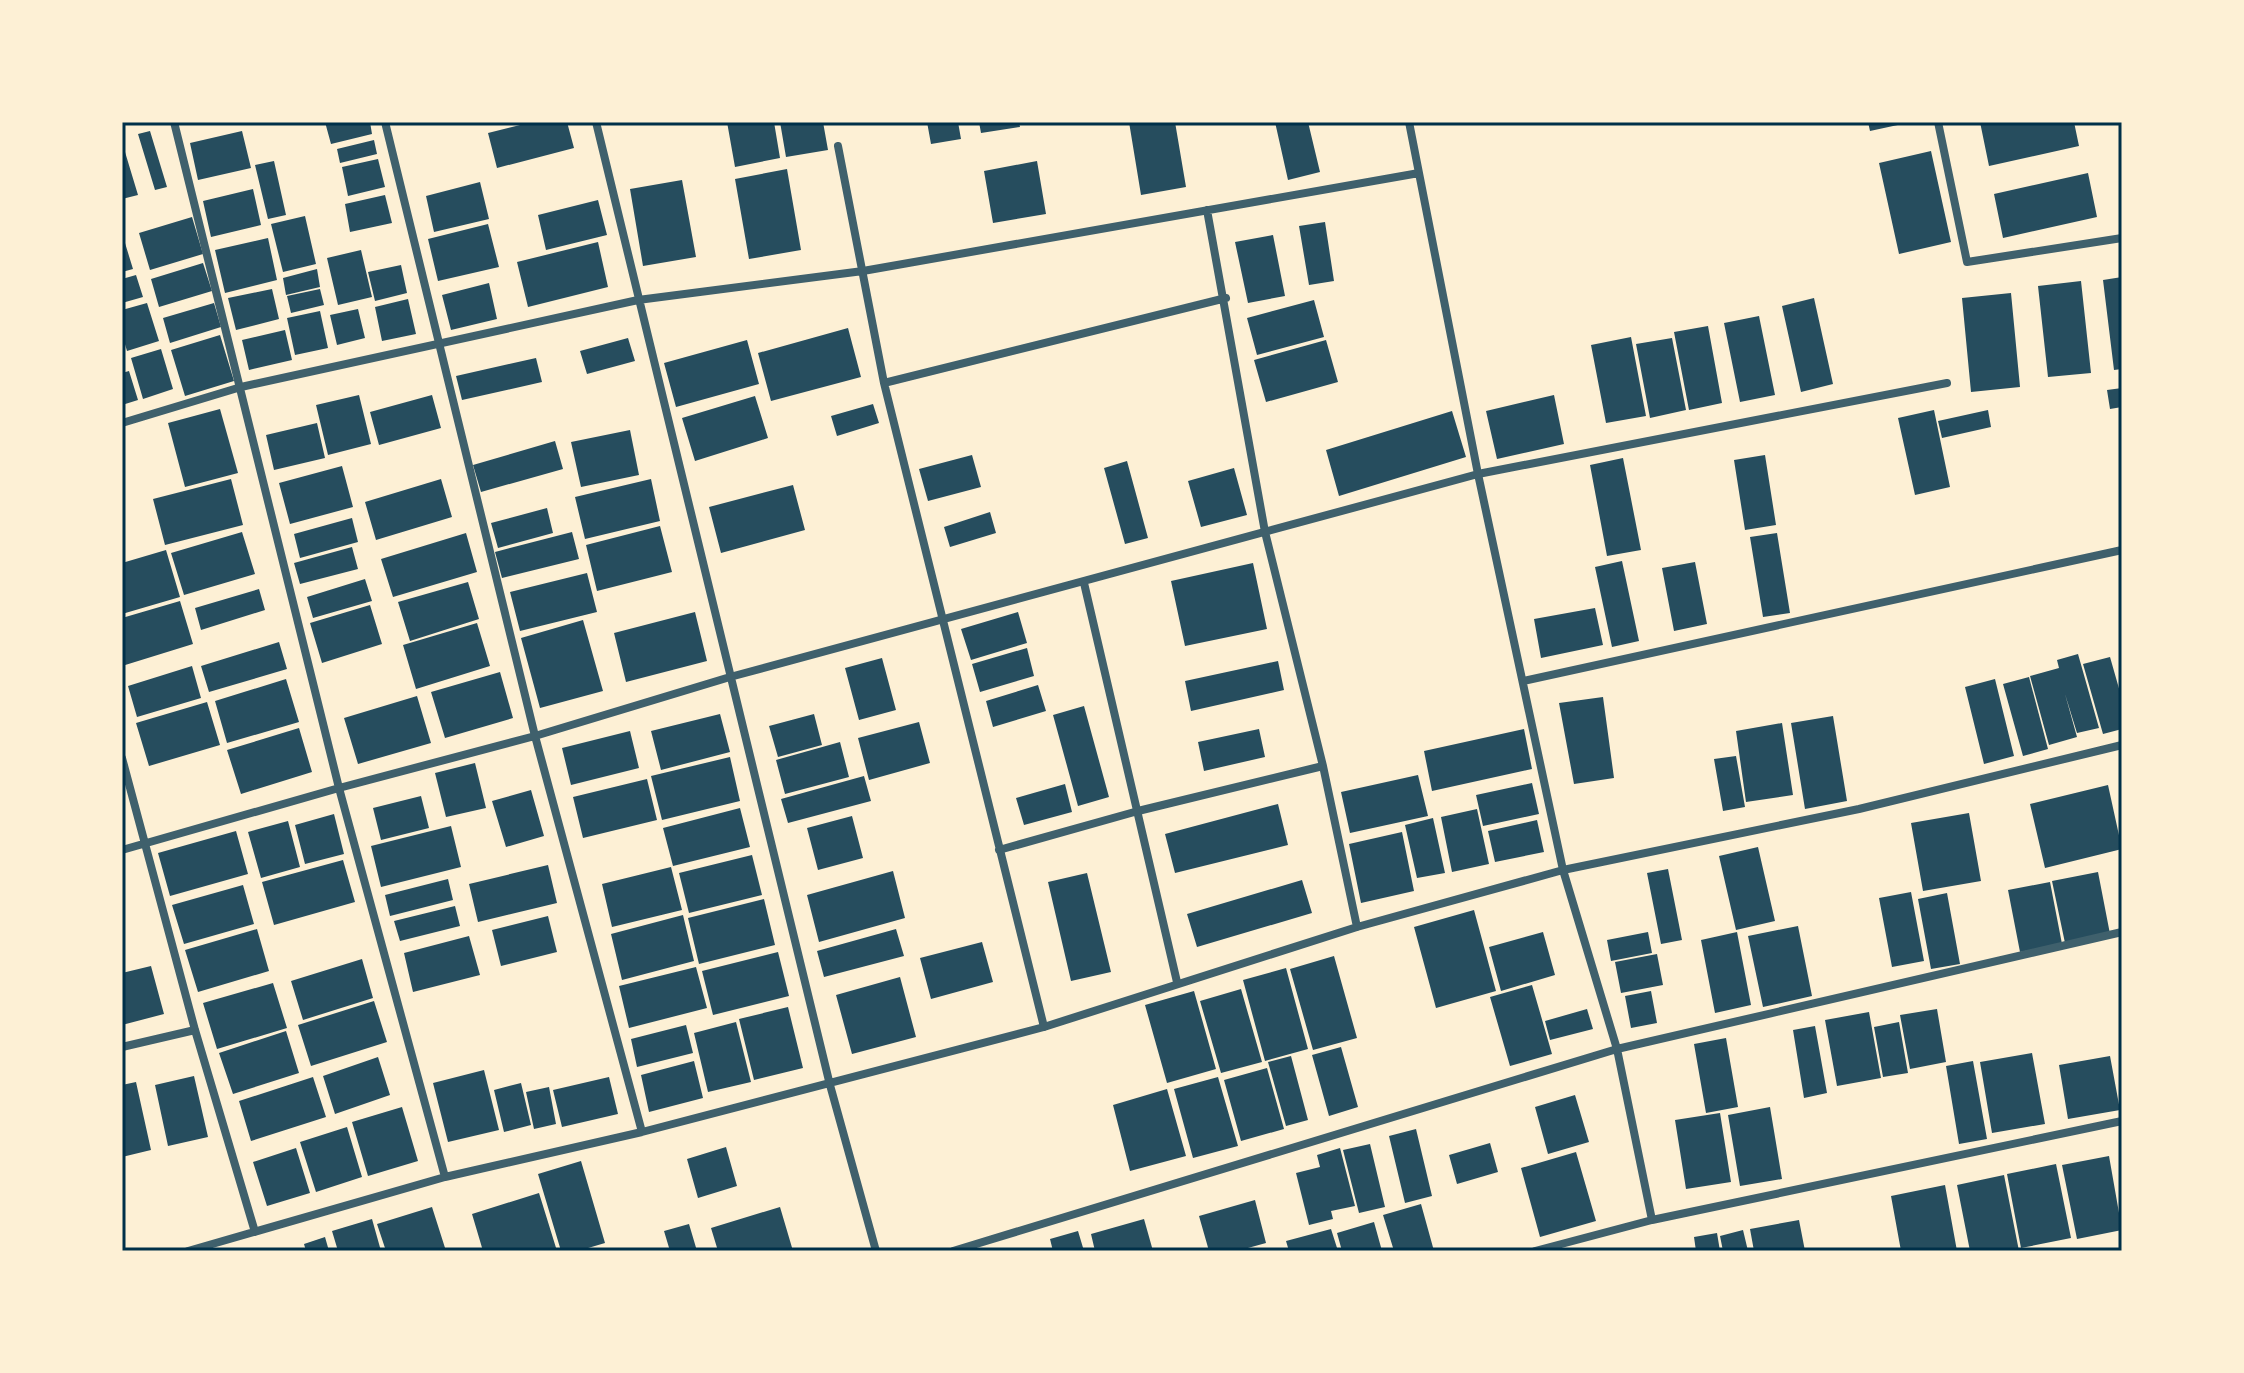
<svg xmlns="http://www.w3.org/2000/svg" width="2244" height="1373" font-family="'Nunito Sans',sans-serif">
	<rect width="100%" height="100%" fill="#fdf0d5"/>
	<!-- building -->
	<path fill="#264d5e" d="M325,122H370L372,134L331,144Z
		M532,122H567L574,148L497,168L488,133Z
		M727,122H774L780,158L735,167Z
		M780,122H823L828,150L786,157Z
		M927,122H958L961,139L931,144Z
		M979,122H1019L1020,127L981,133Z
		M1129,122H1175L1186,187L1141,195Z
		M1275,122H1308L1320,172L1288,180Z
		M1868,122H1907V123L1870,131Z
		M1980,122H2074L2079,146L1989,166Z
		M150,131L167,187L155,190L138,134Z
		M242,131L251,168L198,180L190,143Z
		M374,140L377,154L340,163L337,149Z
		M122,142L138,195L122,199Z
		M1931,151L1951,242L1899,254L1879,163Z
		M378,159L385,187L348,196L342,167Z
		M274,161L286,215L268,219L255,165Z
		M1037,161L1046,214L993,223L984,171Z
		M787,169L801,250L749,259L735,179Z
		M2088,173L2097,217L2003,238L1994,194Z
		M682,180L696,257L643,266L630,189Z
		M480,182L489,219L434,232L426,196Z
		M253,189L261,225L211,237L203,201Z
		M385,195L392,223L350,232L345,204Z
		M598,200L607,235L546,250L538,215Z
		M305,216L316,264L283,272L271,224Z
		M192,217L203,254L150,270L139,233Z
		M1325,222L1334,281L1309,285L1299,226Z
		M488,224L499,267L438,281L428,239Z
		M1273,235L1285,296L1248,303L1235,242Z
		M268,238L277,280L225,293L215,250Z
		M598,242L608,287L528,307L517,262Z
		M125,243L133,269L122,272V244Z
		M361,250L372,297L338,305L327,258Z
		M203,263L212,291L159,307L151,279Z
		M401,265L407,293L375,301L368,272Z
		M317,269L320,287L286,295L283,278Z
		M136,275L143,297L122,303V279Z
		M2122,277V369L2114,370L2103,280Z
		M2081,281L2091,373L2048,377L2038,286Z
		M489,283L497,319L451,330L442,295Z
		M272,289L279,319L236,330L228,298Z
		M320,289L324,305L291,313L287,296Z
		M2011,293L2020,387L1971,392L1962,298Z
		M1814,298L1833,384L1801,392L1782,306Z
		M408,299L416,334L382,341L375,307Z
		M1314,300L1324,337L1257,355L1247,318Z
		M147,303L159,341L127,351L122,334V310Z
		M214,303L221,327L170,343L163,318Z
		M358,309L365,338L337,345L330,315Z
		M320,311L328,348L295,355L287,318Z
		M1759,316L1775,395L1740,402L1724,323Z
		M1708,326L1722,403L1689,410L1674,332Z
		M848,328L861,377L771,401L758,353Z
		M285,330L292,360L249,370L242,340Z
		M220,335L234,381L185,396L171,350Z
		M1631,337L1646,416L1606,423L1591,345Z
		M628,338L635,361L587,374L580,351Z
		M1672,338L1686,410L1650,418L1636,344Z
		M747,340L759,384L676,407L664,363Z
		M1326,340L1338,382L1266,402L1254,360Z
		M161,349L173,389L143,399L131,358Z
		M536,358L542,382L462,400L456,376Z
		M129,371L138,400L122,405V373Z
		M2122,388V407L2110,409L2107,390Z
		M359,395L371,444L328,455L316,405Z
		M432,395L441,428L379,445L370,412Z
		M1554,395L1564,444L1497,459L1486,411Z
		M755,396L768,438L695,461L682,418Z
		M873,404L879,423L837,436L831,416Z
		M220,409L238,473L185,487L168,423Z
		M1934,410L1950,487L1915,495L1898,418Z
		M1988,410L1991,427L1942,438L1938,421Z
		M1452,411L1466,457L1339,496L1326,450Z
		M317,423L325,458L274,470L266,435Z
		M630,430L639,475L581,487L571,442Z
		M555,441L563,469L481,492L473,465Z
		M972,455L981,487L928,501L919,469Z
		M1765,455L1776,525L1745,530L1734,460Z
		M1623,458L1641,550L1607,556L1590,465Z
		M1127,461L1148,538L1125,544L1104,468Z
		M342,466L353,507L290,524L279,483Z
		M1234,468L1247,515L1201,527L1188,481Z
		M231,479L243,525L165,545L153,499Z
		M441,479L452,517L376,540L365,502Z
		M651,479L660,521L585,539L575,497Z
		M793,485L805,530L721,553L709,507Z
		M547,508L553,533L498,548L491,523Z
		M990,512L996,533L950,547L944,527Z
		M352,518L358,542L300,558L294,534Z
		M660,526L672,572L597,591L586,545Z
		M242,532L255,574L184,595L171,553Z
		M572,532L579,559L502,578L495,552Z
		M466,533L477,572L393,597L381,559Z
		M1777,533L1790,613L1763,617L1750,537Z
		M352,547L358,569L300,584L294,563Z
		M166,550L180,597L122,614V563Z
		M1622,561L1639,641L1612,647L1595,567Z
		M1695,562L1707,624L1674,631L1662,568Z
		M1253,563L1267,629L1185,646L1171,581Z
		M587,573L597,612L520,631L510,592Z
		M365,579L372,601L313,618L307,597Z
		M468,582L479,619L410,641L398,602Z
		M259,589L265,610L201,630L195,608Z
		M180,601L193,644L122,666V618Z
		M370,605L382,644L322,663L310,623Z
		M1595,608L1603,645L1541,658L1534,619Z
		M695,612L707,661L626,682L614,633Z
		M1018,612L1027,643L971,660L961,629Z
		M583,620L603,691L540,708L521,638Z
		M477,623L490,666L416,689L403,645Z
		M279,642L287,669L209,692L201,666Z
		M1027,648L1034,676L980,692L972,664Z
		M2078,654L2099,728L2077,733L2065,694L2077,737L2049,745L2030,676L2059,668L2057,660Z
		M2110,657L2122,699V729L2103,734L2083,664Z
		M882,658L896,710L859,720L845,668Z
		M1278,661L1284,690L1191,711L1185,681Z
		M192,666L201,698L137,717L128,686Z
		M500,672L513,718L445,738L431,692Z
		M2029,677L2048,749L2023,756L2003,684Z
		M286,679L299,722L227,743L215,701Z
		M1995,679L2014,756L1984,764L1965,687Z
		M1038,685L1046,711L993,727L986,701Z
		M417,696L431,743L358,764L344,718Z
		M1603,697L1614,778L1574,784L1559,703Z
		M207,702L220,745L149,766L136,723Z
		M1084,706L1109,797L1078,806L1053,715Z
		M720,714L730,752L661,770L651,731Z
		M814,714L822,745L778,757L769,726Z
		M1833,716L1847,801L1805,809L1791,723Z
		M919,722L930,763L869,780L858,738Z
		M1782,723L1793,795L1746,802L1736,731Z
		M299,728L312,772L241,794L227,750Z
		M1259,729L1265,757L1204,771L1198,742Z
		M1524,729L1532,769L1432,791L1424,751Z
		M630,731L639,768L571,785L562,748Z
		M840,742L849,777L785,794L776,760Z
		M1736,756L1745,807L1723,811L1714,759Z
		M730,757L740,801L662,820L651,776Z
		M475,763L486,808L446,817L435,773Z
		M1418,775L1428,816L1350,833L1341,792Z
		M864,776L871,801L788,823L781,799Z
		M647,779L657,820L583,838L573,797Z
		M1532,783L1539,814L1483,826L1476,795Z
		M1065,784L1072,812L1024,825L1016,798Z
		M2108,785L2122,849L2045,868L2030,804Z
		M531,790L544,836L506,847L492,801Z
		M421,796L429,828L381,840L373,808Z
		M1278,804L1288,845L1175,873L1165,834Z
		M740,808L750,847L673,866L663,828Z
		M1477,809L1489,864L1452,872L1441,817Z
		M1969,813L1981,881L1923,891L1911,823Z
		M334,814L344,854L305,864L295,825Z
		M852,816L863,858L818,870L807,828Z
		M1433,818L1445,873L1417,878L1405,825Z
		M1537,820L1544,852L1495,862L1488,831Z
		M288,821L300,867L261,878L248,832Z
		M451,826L461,867L381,887L371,846Z
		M236,831L248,874L170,896L158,853Z
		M1402,832L1414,891L1361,903L1349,844Z
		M1758,847L1775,921L1736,930L1719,856Z
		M752,855L762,895L689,913L679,873Z
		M343,860L355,902L274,925L262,882Z
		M548,865L557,903L478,922L469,884Z
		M671,867L682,910L612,927L602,884Z
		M1668,869L1682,940L1661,944L1647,873Z
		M893,871L905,918L819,942L807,895Z
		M2098,872L2110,934L2065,943L2052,881Z
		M1087,873L1111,972L1071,981L1048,882Z
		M448,879L453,900L390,916L385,895Z
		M1302,880L1312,913L1197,947L1187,914Z
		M2050,882L2062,944L2020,952L2008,890Z
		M243,885L254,924L184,944L172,905Z
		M1911,892L1924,961L1892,967L1879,898Z
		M1947,893L1960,964L1931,969L1918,899Z
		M764,899L775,945L699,964L688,918Z
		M455,906L460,926L400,941L394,921Z
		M1474,910L1496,991L1436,1008L1414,927Z
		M683,915L694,961L622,980L611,934Z
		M548,916L557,952L501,966L492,930Z
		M1798,926L1812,996L1763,1007L1748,936Z
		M257,929L269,971L198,992L185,950Z
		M896,929L904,956L824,977L817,951Z
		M1543,932L1555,975L1501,991L1489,947Z
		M1648,932L1652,953L1611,961L1607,940Z
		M1737,932L1751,1005L1715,1013L1701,940Z
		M469,936L480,975L413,992L404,953Z
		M982,942L993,982L931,999L920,958Z
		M778,952L789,996L713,1015L702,971Z
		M1657,954L1663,985L1621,993L1615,962Z
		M1334,956L1357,1038L1313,1050L1290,969Z
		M362,959L373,998L303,1020L291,981Z
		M151,966L164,1014L122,1025V973Z
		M696,967L707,1008L629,1028L619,986Z
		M1286,968L1308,1049L1265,1061L1243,980Z
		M900,977L916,1037L852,1054L836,995Z
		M273,983L287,1028L217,1049L203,1003Z
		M1532,985L1552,1054L1510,1066L1490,997Z
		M1241,989L1262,1062L1221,1073L1200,1001Z
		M1194,991L1216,1069L1167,1083L1145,1005Z
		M1651,991L1657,1023L1631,1028L1625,996Z
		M374,1001L387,1042L311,1066L298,1025Z
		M788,1007L803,1068L754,1080L739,1019Z
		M1587,1009L1593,1029L1550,1040L1545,1021Z
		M1937,1009L1946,1062L1910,1069L1900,1015Z
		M1869,1012L1881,1078L1837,1086L1825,1020Z
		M736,1022L751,1082L708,1092L694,1033Z
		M1899,1022L1908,1073L1883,1077L1874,1027Z
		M686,1025L693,1053L637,1067L631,1039Z
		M1815,1026L1827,1093L1804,1098L1793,1030Z
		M286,1031L299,1073L233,1094L219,1053Z
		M1726,1038L1738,1107L1706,1113L1694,1044Z
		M1341,1047L1358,1107L1329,1116L1312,1055Z
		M2032,1053L2045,1124L1992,1133L1980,1062Z
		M1291,1056L1308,1120L1286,1126L1268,1062Z
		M2110,1056L2120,1110L2068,1119L2059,1065Z
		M378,1057L390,1095L335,1114L323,1076Z
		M694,1061L703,1098L649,1112L641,1075Z
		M1973,1061L1987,1139L1959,1144L1946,1066Z
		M1267,1068L1284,1129L1241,1141L1224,1080Z
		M484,1070L499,1130L448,1142L433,1083Z
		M194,1076L208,1137L168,1146L155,1085Z
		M313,1077L326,1117L251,1141L239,1101Z
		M609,1077L618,1114L562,1127L553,1090Z
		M1218,1077L1238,1146L1193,1158L1174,1089Z
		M136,1082L151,1150L122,1157V1085Z
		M521,1083L531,1125L504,1132L494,1090Z
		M549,1087L556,1124L534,1129L526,1092Z
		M1167,1089L1186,1156L1130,1171L1113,1105Z
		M1575,1095L1589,1142L1548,1154L1535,1107Z
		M402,1107L418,1161L368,1176L352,1122Z
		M1770,1107L1782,1179L1740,1186L1728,1115Z
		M1720,1113L1731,1182L1686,1189L1675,1120Z
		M347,1127L362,1177L316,1192L300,1142Z
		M1416,1129L1432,1196L1405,1203L1389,1136Z
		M1490,1143L1498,1172L1457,1184L1449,1155Z
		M1370,1144L1385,1207L1359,1213L1343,1150Z
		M726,1147L737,1186L698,1198L687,1159Z
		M296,1148L310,1193L267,1206L253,1162Z
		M1340,1148L1355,1206L1331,1211L1333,1219L1309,1225L1296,1173L1320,1167L1317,1155Z
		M1576,1152L1596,1221L1540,1237L1521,1168Z
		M2109,1156L2122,1230L2077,1239L2062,1165Z
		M581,1161L605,1243L578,1251H561L538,1174Z
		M2056,1164L2071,1238L2021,1248L2007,1174Z
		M2004,1175L2019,1251H1970L1957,1185Z
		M1945,1185L1957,1251H1901L1891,1196Z
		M539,1193L557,1251H483L472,1214Z
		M1255,1200L1266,1243L1237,1251H1209L1199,1216Z
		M1421,1204L1434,1251H1394L1383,1215Z
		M432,1207L446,1251H386L377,1224Z
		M780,1207L793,1251H718L711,1228Z
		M372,1219L381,1251H338L332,1231Z
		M1144,1219L1153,1251H1095L1091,1234Z
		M1799,1220L1805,1251H1754L1750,1229Z
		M1374,1222L1382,1251H1342L1337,1233Z
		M689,1224L697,1251H670L664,1231Z
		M1331,1229L1338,1251H1289L1286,1241Z
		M1743,1230L1748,1251H1723L1720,1236Z
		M1078,1231L1084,1251H1053L1050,1239Z
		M1717,1233L1720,1251H1696L1694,1237Z
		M325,1237L329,1251H306L304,1244Z"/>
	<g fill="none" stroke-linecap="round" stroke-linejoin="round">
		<!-- minor -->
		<path stroke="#3f606c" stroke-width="8" d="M385,122L535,736L339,788L445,1177
			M596,122L830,1085L876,1251
			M1409,122L1478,474L1563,870L1617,1049L1652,1220
			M1938,122L1967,262L2122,238
			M838,146L884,383L1044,1027
			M1207,210L1265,532L1323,766L1357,927
			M884,383L1226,298
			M122,423L241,387L638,300L863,271L1419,173
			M1084,583L1177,982
			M1523,681L2122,550
			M122,758L195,1030L255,1232
			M122,850L339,788L174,122
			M999,850L1138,811L1323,766
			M122,1047L195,1030
			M642,1132L535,736L730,677L1478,474L1947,383
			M188,1251L445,1177L642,1132L1044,1027L1357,927L1563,870L1859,809L2122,745
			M953,1251L1617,1049L2122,932
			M1535,1251L1652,1220L2122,1121"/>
	</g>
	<!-- border -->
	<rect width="2244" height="1373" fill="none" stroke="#fdf0d5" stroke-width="248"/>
	<rect x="124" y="124" width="1996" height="1125" fill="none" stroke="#003049" stroke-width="3"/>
</svg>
